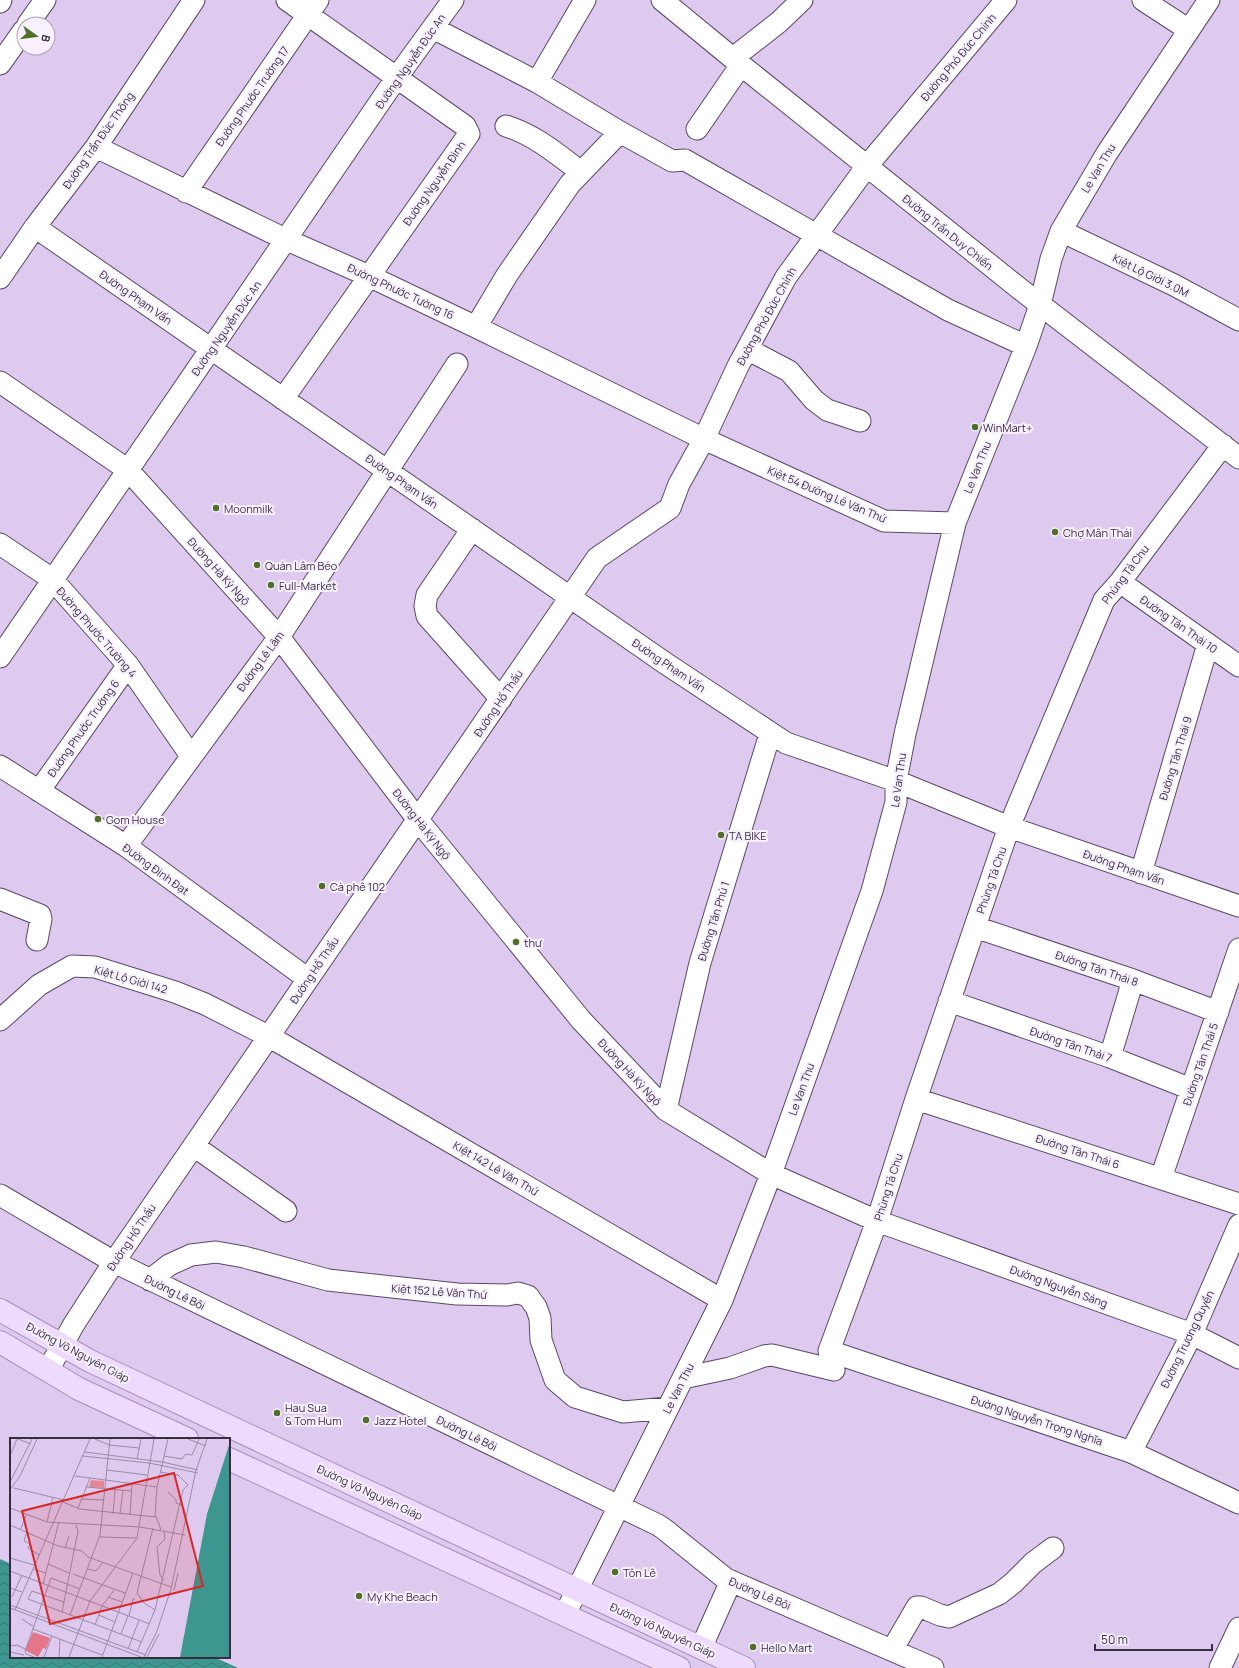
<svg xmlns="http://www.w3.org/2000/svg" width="1239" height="1668" font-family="Manrope,sans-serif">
	<defs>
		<pattern id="water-waves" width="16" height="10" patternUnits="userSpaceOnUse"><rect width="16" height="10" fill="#3e9691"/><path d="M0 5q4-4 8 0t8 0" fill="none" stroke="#357b78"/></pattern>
	</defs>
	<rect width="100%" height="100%" fill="#dec9ef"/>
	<!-- water -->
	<path fill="url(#water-waves)" d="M0,1559L11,1564V1657H214L238,1668H0Z"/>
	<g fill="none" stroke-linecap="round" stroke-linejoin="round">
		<!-- minor casing -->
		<g stroke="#5b4869" stroke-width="23">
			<path id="minor" d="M662,0L741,65L1020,289L1239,458
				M1143,0L1189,30
				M0,2L1,0
				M28,24L45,0
				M433,28L537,82L620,132L672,161L685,160L948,310L1026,346
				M733,58L779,22L802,0
				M0,64L24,30
				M537,82L585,0
				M506,126C535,135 557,154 581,172
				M697,129L741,65
				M96,147L287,240L369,276L476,327L704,439L884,521L955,523
				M186,192L318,0
				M35,227L665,663L786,743L896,781L1009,827L1239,906
				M1061,231L1174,285L1239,320
				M0,278L35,227L96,147L194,0
				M476,327L507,275L570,184L620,132
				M747,349L789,371L814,400L827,410L860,421
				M0,382L128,470L279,637L418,820L581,1020L666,1110L771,1174L877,1221L1192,1334L1239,1358
				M283,399L469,134L465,126L287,0
				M1223,445L1120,582L1104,600L1009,827L916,1099L877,1221L829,1351L1131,1452L1239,1503
				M472,529L427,595L425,606L427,616L501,699
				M0,544L52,579L128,665L191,756
				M1120,582L1239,666
				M0,657L397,77L453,0
				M0,766L126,846L308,979
				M39,791L128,665
				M126,846L279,637L457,364
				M1141,873L1208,644
				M0,899L40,915L41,919L37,940
				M975,927L1133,980L1218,1012
				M949,1001L1110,1057L1191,1089
				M0,1020L39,985L72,966L95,967L175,992L205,1004L270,1037L722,1300
				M1110,1057L1133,980
				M916,1099L1239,1204
				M666,1110L700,963L770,734
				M194,1146L286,1211
				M1161,1178L1239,949
				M0,1195L114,1262L658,1525L664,1529L726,1579L933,1668
				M150,1280L169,1265L191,1255L216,1252L244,1257L328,1280L457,1294L507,1295L518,1293L528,1296L536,1307L540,1318L541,1340L555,1380L575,1397L623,1412L668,1408
				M48,1370L74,1324L114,1262L597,558L670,508L679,484L704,439L738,366L786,277L867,166L1006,0
				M683,1378L730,1368L764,1356L772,1355L834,1370
				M1131,1452L1192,1334L1239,1225
				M565,1614L722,1300L771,1174L872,891L896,802V781L905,734L955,523L1026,346L1040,305L1051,259L1061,231L1107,153L1209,0
				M701,1648L731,1581
				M892,1650L917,1607H921L940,1615L949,1617L999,1594L1013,1583L1033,1563L1053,1548
				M1220,1668L1239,1628"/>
		</g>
		<!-- major casing -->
		<g stroke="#a68fb8" stroke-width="24">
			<path id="major" d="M0,1310L90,1361L744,1668
				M0,1342L79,1389L187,1439
				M229,1459L679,1668"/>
		</g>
		<!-- minor -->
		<use href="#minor" stroke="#fff" stroke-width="21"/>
		<!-- major -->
		<use href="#major" stroke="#eedafc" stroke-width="22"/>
	</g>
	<!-- markers -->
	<g fill="#4e6f26" stroke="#f8efff" stroke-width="1.5">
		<circle cx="975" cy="427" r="4"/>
		<circle cx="216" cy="508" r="4"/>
		<circle cx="1055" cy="532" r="4"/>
		<circle cx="257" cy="565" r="4"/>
		<circle cx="271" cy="585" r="4"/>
		<circle cx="98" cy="819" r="4"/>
		<circle cx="721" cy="835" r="4"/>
		<circle cx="322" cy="886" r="4"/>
		<circle cx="516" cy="942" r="4"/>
		<circle cx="277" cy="1413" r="4"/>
		<circle cx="366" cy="1420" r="4"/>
		<circle cx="615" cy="1572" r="4"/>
		<circle cx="359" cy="1596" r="4"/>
		<circle cx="753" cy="1647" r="4"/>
	</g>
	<g text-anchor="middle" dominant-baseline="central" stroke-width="4" stroke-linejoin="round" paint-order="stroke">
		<!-- street labels -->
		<g font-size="11" fill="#382f3e" stroke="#f8efff">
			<text transform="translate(958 57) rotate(-50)">Đường Phó Đức Chính</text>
			<text transform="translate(410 61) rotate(-55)">Đường Nguyễn Đức An</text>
			<text transform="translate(252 96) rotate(-55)">Đường Phước Trường 17</text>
			<text transform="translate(98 140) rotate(-55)">Đường Trần Đức Thông</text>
			<text transform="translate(1098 168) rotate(-59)">Le Van Thu</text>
			<text transform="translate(434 183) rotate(-55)">Đường Nguyễn Đình</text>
			<text transform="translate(948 232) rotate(39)">Đường Trần Duy Chiến</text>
			<text transform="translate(1151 275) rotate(26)">Kiệt Lộ Giời 3.0M</text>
			<text transform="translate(401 291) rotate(25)">Đường Phước Tường 16</text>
			<text transform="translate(136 297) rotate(35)">Đường Phạm Vấn</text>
			<text transform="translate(766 316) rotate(-61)">Đường Phó Đức Chính</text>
			<text transform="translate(226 328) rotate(-55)">Đường Nguyễn Đức An</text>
			<text transform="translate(977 467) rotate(-68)">Le Van Thu</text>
			<text transform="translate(402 481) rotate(35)">Đường Phạm Vấn</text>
			<text transform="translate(827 494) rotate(23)">Kiệt 54 Đường Lê Văn Thứ</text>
			<text transform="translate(219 571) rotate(48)">Đường Hà Kỳ Ngộ</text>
			<text transform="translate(1125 574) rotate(-53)">Phùng Tả Chu</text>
			<text transform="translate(1179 624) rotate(35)">Đường Tân Thái 10</text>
			<text transform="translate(97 632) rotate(49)">Đường Phước Trường 4</text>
			<text transform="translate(260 661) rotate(-54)">Đường Lê Lâm</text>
			<text transform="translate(669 665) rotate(34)">Đường Phạm Vấn</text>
			<text transform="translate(498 703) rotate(-56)">Đường Hồ Thấu</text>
			<text transform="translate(83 728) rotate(-55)">Đường Phước Trường 6</text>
			<text transform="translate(1175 758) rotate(-73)">Đường Tân Thái 9</text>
			<text transform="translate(898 780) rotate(-82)">Le Van Thu</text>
			<text transform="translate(422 824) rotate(52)">Đường Hà Kỳ Ngộ</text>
			<text transform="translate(1124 867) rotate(19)">Đường Phạm Vấn</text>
			<text transform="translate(156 869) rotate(36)">Đường Đinh Đạt</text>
			<text transform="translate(991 880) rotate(-71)">Phùng Tả Chu</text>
			<text transform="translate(713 921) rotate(-73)">Đường Tân Phú 1</text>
			<text transform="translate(1097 968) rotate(19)">Đường Tân Thái 8</text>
			<text transform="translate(314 970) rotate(-56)">Đường Hồ Thấu</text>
			<text transform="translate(131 979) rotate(16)">Kiệt Lộ Giời 142</text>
			<text transform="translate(1071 1044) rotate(19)">Đường Tân Thái 7</text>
			<text transform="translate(1200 1064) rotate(-71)">Đường Tân Thái 5</text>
			<text transform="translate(630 1072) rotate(47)">Đường Hà Kỳ Ngộ</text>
			<text transform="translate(801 1089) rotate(-70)">Le Van Thu</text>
			<text transform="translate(1078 1151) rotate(18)">Đường Tân Thái 6</text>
			<text transform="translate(496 1168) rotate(30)">Kiệt 142 Lê Văn Thứ</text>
			<text transform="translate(888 1187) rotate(-72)">Phùng Tả Chu</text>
			<text transform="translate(131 1237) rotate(-56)">Đường Hồ Thấu</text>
			<text transform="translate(1059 1286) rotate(20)">Đường Nguyễn Sáng</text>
			<text transform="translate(439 1291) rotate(4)">Kiệt 152 Lê Văn Thứ</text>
			<text transform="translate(175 1292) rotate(26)">Đường Lê Bôi</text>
			<text transform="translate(1187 1339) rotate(-64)">Đường Trương Quyền</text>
			<text transform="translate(78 1352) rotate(28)">Đường Võ Nguyên Giáp</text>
			<text transform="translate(678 1388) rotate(-63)">Le Van Thu</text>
			<text transform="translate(1037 1420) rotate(18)">Đường Nguyễn Trọng Nghĩa</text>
			<text transform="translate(467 1433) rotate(26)">Đường Lê Bôi</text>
			<text transform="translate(370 1492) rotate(25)">Đường Võ Nguyên Giáp</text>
			<text transform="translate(760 1593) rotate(23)">Đường Lê Bôi</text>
			<text transform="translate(663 1630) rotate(25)">Đường Võ Nguyên Giáp</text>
		</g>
		<!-- poi labels -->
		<g font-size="11" fill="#382f3e" stroke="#f8efff" text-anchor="start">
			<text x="983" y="427">WinMart+</text>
			<text x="224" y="508">Moonmilk</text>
			<text x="1063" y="532">Chợ Mân Thái</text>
			<text x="265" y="565">Quán Lâm Béo</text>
			<text x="279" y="585">Full-Market</text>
			<text x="106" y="819">Gom House</text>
			<text x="729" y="835">TA BIKE</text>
			<text x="330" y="886">Cà phê 102</text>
			<text x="524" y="942">thư</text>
			<text x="285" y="1407">Hau Sua<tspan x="285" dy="13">&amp; Tom Hum</tspan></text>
			<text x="374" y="1420">Jazz Hotel</text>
			<text x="623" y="1572">Tôn Lê</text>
			<text x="367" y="1596">My Khe Beach</text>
			<text x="761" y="1647">Hello Mart</text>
		</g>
	</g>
	<!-- overview -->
	<g transform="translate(10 1438)">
		<rect width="220" height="220" fill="#dec9ef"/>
		<path d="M81,42L94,43V50L79,49Z" fill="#e78796"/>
		<path d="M23,194L40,200L36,211L33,210L28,219L15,212Z" fill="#e57589"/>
		<path d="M220,4V219H170L197,76Z" fill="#3e9691"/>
		<path fill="none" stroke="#9c8ba8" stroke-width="1" d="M8,1L21,6M85,1L99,7L129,10M178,1L196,8M75,14L152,24L188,32M0,18L7,1M73,18L139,25L188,35M154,18L172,21L176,16L182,17L189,1M127,21L131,1M97,32L137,37M65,38L147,49M0,44L22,1M76,49L122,53M4,50L54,62M0,52L10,38L27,1M158,54L166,62V65L171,67M72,61L94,62M53,64L70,71L145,79L147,49L158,1M0,70L37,84L130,89L175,97M68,70L80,40M103,76L105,52M110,76L113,52M120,77L122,45M146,78L151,92M37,84L43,59M0,87L48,108L72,113L78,119L161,149M143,90L127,155L134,165L145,172M11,91L16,77M154,93L155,101L147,109L150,137L154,143M17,94L14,103L20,106L18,110L29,117M90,99L126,100M55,110L59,98M0,120L24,127M38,126L59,135M23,131L36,135M78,131L86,133L93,124M0,133L140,186M63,136L115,155M33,146L49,84M0,150L12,154M164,152L168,135M2,159L12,137M98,159L112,164M54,164L22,153L18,161L132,204M0,167L136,217M0,170L131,219M5,172L80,1M52,174L68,93L66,87M60,177L90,97L100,1M89,177L105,184M119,178L123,161H125M12,181L24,189M85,187L92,168L105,151M23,191L92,217M111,196L118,178M0,208L7,207L15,211M118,211L129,182M0,214L14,217M127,214L145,172L173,52L178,47L168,37L150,34M24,219L16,216L15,213L41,140L70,151M34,219L42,198M49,219L50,201M59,219L80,163L127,100L144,1M92,219L123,135M134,219L147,193L161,151L186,32L197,1M137,219L149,196"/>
		<path fill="#d62828" fill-opacity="0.15" stroke="#d62828" stroke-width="2" d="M164,35L193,148L40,186L12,73Z"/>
		<rect width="220" height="220" fill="none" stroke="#382f3e" stroke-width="2"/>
	</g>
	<!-- north arrow -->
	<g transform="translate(36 36) rotate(104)"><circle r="19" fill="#f8efff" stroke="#aba2b2"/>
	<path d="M0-3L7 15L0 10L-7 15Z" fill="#4e6f26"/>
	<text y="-6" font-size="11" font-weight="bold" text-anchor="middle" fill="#382f3e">B</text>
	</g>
	<!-- scale -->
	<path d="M1095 1644v6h117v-6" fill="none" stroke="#382f3e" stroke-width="2"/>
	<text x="1101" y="1644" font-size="12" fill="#382f3e" stroke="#f8efff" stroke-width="3" paint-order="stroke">50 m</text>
</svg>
